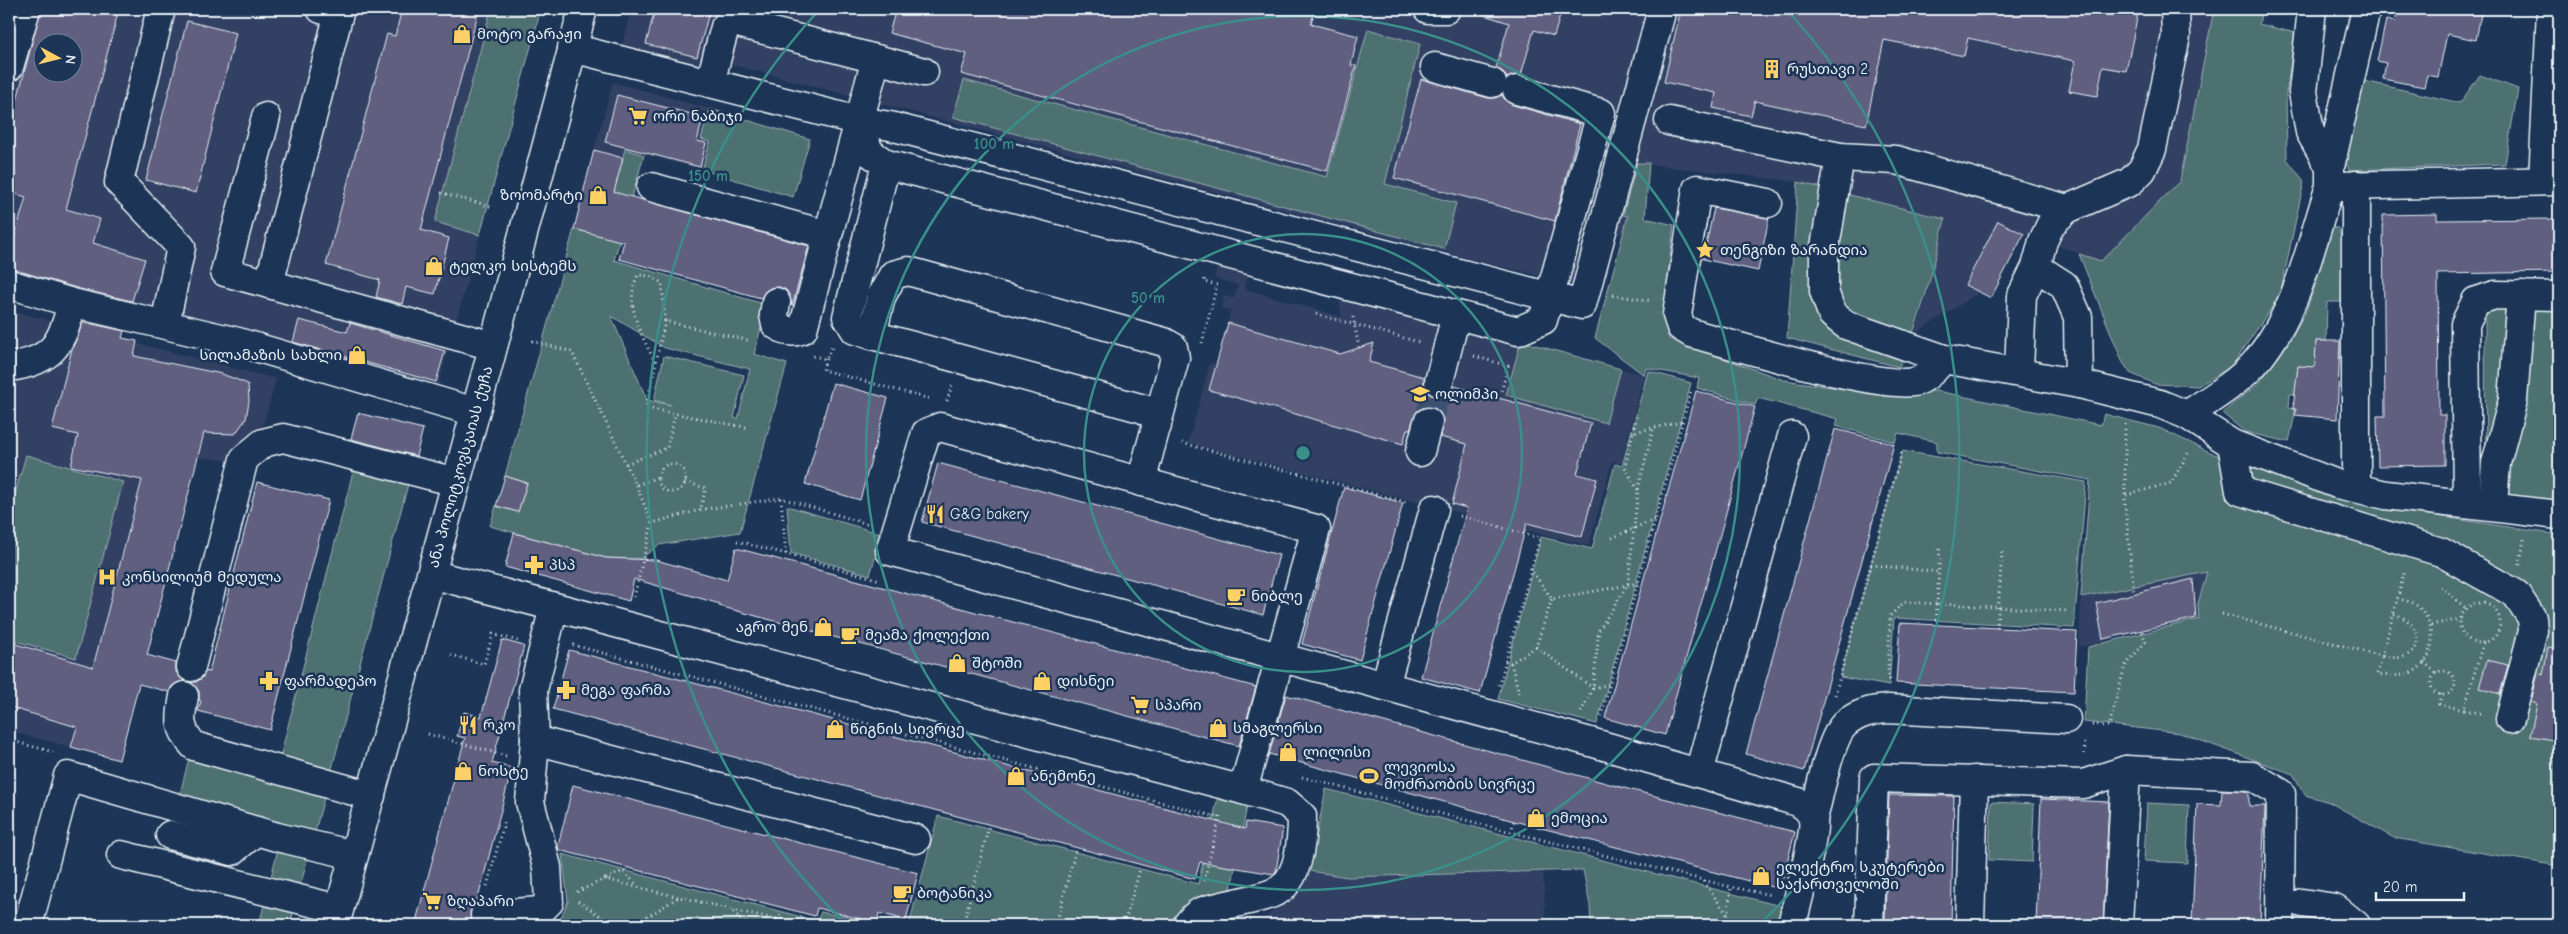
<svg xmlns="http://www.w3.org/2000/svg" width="2568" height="934" font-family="'Comic Neue','Noto Sans Georgian',sans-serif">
	<rect width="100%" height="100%" fill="#1d3557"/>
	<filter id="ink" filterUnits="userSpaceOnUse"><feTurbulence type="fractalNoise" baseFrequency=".02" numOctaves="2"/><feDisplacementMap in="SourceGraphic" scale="10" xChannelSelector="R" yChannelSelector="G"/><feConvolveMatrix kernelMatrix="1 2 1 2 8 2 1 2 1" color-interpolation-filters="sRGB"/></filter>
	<g filter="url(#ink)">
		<!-- built -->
		<path fill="#314163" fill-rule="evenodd" d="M34,9H491L435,222L480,235L437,390L9,271V104ZM42,42H72V72H42Z
			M631,9H2214L2180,181L2101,261L2024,234L1991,298L1980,292L1914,334L1927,296L1945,219L1798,182L1637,163L1624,215L1628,216L1623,235L1612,232L1574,284L1462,257L703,57L700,64L622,45ZM1368,29L1420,44L1384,184L1455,203L1443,249L953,117L964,80L1328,177Z
			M613,82L710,109L702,139L710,142L702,170L625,149L602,236L594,150Z
			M1217,265L1248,274L1245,289L1342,317L1338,293L1644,375L1621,464L1612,461L1589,546L1188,443L1210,363L1216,364L1228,323L1230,311L1221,308L1224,296L1234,298L1238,285L1214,278Z
			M9,310L276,379L261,432L233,461L149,452L71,747L9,731V639L76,658L27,455L9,515Z
			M2207,572L2198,604L2200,619L2079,647L2081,597Z
			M1543,869L1546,925H1255L1289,899L1309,871L1348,877Z"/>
		<!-- green -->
		<path fill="#4e6f70" stroke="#9bb0b4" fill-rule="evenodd" d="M491,9H541L480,235L435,222Z
			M2214,9H2262L2259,24L2295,33L2286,94L2287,159L2304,181L2280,295L2232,366L2198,386L2155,384L2130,373L2122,361L2079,254L2101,261L2180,181Z
			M1368,29L1420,44L1385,184L1456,203L1444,249L953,117L964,80L1327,177Z
			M2480,75L2518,89L2505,164L2350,170L2339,154L2356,79L2460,103Z
			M710,109L810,139L793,197L702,170L710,142L701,139Z
			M625,149L644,155L614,260L767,305L754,354L787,364L740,532L659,545L640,559L606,558L490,526L496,506L518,512L527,483L505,476L574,229L602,236ZM611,316L665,348L750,369L738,419L734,418L744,375L664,356L654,400L671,405L647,400Z
			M1637,163H1649L1645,218L1674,225L1663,316L1669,339L1784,380L1865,392L1937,391L2101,425L2104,414L2159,428L2214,454L2334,494L2398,510L2559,535V866L2394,838L2329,802L2305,795L2293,774L2180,733L2084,722L2088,647L2199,619L2198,604L2207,572L2081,597L2090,480L1937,452V442L1898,433L1895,442L1836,426L1838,419L1758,398L1755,405L1697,388L1699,378L1646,368L1644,375L1595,338L1628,216L1623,215Z
			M1798,182L1945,219C1933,270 1921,319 1899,367L1787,338Z
			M2327,228H2338L2342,240L2341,302H2327L2326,341H2316L2315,367L2298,366L2295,394H2290L2289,408L2296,409L2289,442L2245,432L2222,413L2258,384L2287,345L2305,313L2317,281Z
			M2490,305H2559V503L2486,495L2485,312Z
			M1521,341L1621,369L1606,423L1506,395Z
			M1648,371L1691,383L1597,724L1498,699L1541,537L1592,549L1615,464L1622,466Z
			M1902,451L2086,482L2074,628L1894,618L1889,686L1840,677Z
			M26,455L123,482L76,658L9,639V515Z
			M355,464L410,477L313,839L178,802L191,750L276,773Z
			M787,506L882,534L870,575L791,553Z
			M1326,789L1788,908L1782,925H1591L1590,905L1583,870L1348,877L1309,871Z
			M1219,793L1248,801L1224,925H909L938,816L1198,884Z
			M1991,802L2034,804L2032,862L1989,860Z
			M2147,803L2189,805L2187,863L2144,861Z
			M279,845L309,853L290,925H259Z
			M562,854L817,921L821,912L882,925H558L568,901Z"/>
		<!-- building -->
		<path fill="#605e7f" stroke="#e8f1f8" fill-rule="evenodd" d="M41,9H119L66,209L100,219L93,243L145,259L132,301L80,289L9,268V256L26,197L9,192L15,170L9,168V130ZM42,42H72V72H42Z
			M402,9H479L421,230L449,238L435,294L406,287L402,304L376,297L380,280L326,265L387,34L395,36Z
			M655,9H710L697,57L646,44Z
			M896,9H1315L1311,24L1358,36L1351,65L1356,66L1327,171L961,74L967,54L889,33Z
			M1485,9H1562L1554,36L1534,30L1521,75H1514L1507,78L1503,72L1496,68L1509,23L1484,15Z
			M1681,9H2139L2126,71L2103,67L2097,96L2069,91L2075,61L1968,38L1964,56L1884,40L1866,125L1755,101L1751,116L1713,108L1716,93L1664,82Z
			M2398,9H2482L2476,40L2447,34L2438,77L2427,75L2424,87L2383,79L2386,63L2377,61L2386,20L2395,22Z
			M187,21L236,33L196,193L146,180Z
			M1421,79L1488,98H1495L1502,95L1506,101L1513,105L1580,124L1555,221L1394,178Z
			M617,95L703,117L697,141L706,143L700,167L605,142Z
			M594,150L623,158L614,192L809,246L792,306L790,296L786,290L779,287L770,288L761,298L619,259L624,242L574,229Z
			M1714,208L1769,218L1758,271L1703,259Z
			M2437,214V220L2559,219V272L2438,274L2439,415H2445V465L2378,466L2377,416H2385L2383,215Z
			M1998,221L2024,234L1991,298L1965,285Z
			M299,320L347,332L350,323L445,351L436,382L293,342Z
			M83,322L124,331L122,338L137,341L134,356L222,374L248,384L249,401L246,419L235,434L204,433L147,655L176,663V672L184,681L172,686L169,692L139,684L119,760L71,747L77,727L9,707V642L93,667L142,480L71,466L78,435L52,429L72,349Z
			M1228,323L1340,354L1374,343L1369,362L1424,377V387L1428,393L1435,397H1444L1450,393L1454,386L1591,423L1577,474L1597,479L1582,537L1527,523L1480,693L1421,677L1467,508L1452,504L1467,444L1440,437L1443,417L1439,411L1432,407H1423L1417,411L1410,429H1407L1403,444L1209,390Z
			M2316,341H2340L2337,419L2295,415L2296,409H2293L2298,366L2315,367Z
			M833,383L888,398L860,500L805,484Z
			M1696,391L1755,407L1665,735L1605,718Z
			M358,413L423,429L416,456L351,439Z
			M1835,429L1894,444L1804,771L1746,754Z
			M938,463L1279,555L1263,615L922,522Z
			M505,476L527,483L518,512L496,506Z
			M257,482L329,500L270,730L198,711L201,701L199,700V691L190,682H196L202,678L206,671L209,672Z
			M1344,487L1403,503L1360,660L1302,644Z
			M514,533L606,558L656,560L727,580L736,548L1256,687L1239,746L719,606L720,604L634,579L629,601L505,567Z
			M2193,579L2196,618L2103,639L2096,603Z
			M1900,623L2077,632L2074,692L1896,683Z
			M502,640L524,646L492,763L512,768L477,902L471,909L470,925H415L465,738L457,736L464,712L481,717Z
			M2548,647L2559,648V741L2530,736L2537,704L2531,702L2538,673L2543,675Z
			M569,650L1245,829L1246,822L1283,828L1276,871L1274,874L1200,862L1195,879L553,709Z
			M2487,660L2508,665L2500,694L2479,688Z
			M1286,695L1624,788L1795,832L1780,889L1514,821L1269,754Z
			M573,785L918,873L906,920L879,913L877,923L817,908L815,916L559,850L558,846Z
			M2222,790L2247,791L2249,793V806H2265L2260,925H2192L2197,804L2221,805Z
			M1889,795L1954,796L1951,925H1913V922L1885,921Z
			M2041,799L2109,802L2103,925H2036Z"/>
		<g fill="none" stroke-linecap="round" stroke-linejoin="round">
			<!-- minor-tunnel -->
			<path stroke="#3b516f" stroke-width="28" stroke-dasharray="28 14" stroke-linecap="butt" d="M1428,422L1439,382"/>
			<!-- minor casing -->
			<g stroke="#e8f1f8" stroke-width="31">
				<g id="minor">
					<path d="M161,9L119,182L181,247L165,324"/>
					<path d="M321,9L339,13L269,284L493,346"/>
					<path d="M1428,9H1446"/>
					<path d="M2312,9L2303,92L2310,132L2330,167"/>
					<path d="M572,48L859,121L890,126L1582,305L1662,9"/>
					<path d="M876,59L924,72"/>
					<path d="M9,67L26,9"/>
					<path d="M1435,67L1492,83"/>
					<path d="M710,83L725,27L730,21L876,59L828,235"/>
					<path d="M266,117L225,272L269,284"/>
					<path d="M859,121L869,152L886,164L1518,331L1543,320L1601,113L1517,90"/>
					<path d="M1669,121L1840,157L1896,160L2067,209"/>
					<path d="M1840,157L1824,253V291L1832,314L1846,325L1944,359L2079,384L2160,404L2187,415L2232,444L2337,484L2386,495L2559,515"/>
					<path d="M2543,181L2551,9"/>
					<path d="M2339,186L2559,181"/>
					<path d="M651,187L828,235L803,329C792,334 786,331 776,325L774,315L776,302"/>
					<path d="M1768,203L1697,189L1677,315L1681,327L1691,333C1729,344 1887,392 1918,381C1928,377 1937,366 1944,359"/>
					<path d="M2036,267L2064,285L2078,317L2079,384"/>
					<path d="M9,284L72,303L238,342L475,412"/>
					<path d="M872,335L855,330L847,317L886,164"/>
					<path d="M9,367C53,361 62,344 72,303"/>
					<path d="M2019,372L2022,295L2036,267L2043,241L2051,224L2067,209L2130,182L2142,170L2152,149L2176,36L2175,9"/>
					<path d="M1439,382L1456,315"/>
					<path d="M2187,415C2209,400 2236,384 2254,364C2297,315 2310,247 2330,186V167L2366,9"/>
					<path d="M2232,444L2240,491L2441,552L2516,594L2532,618L2533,631L2510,719"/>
					<path d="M1420,452L1428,422"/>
					<path d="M1141,482L1175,358L1173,347L1164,342L908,271L893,275L881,297L872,335L1144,409L1153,415L1157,426"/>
					<path d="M2356,488V185"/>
					<path d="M2467,503L2465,324L2476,301L2495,295L2559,296"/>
					<path d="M2493,506L2496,463L2513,400L2521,295"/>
					<path d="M431,574L1243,790L1287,803L1302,816C1302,837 1300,870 1284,886C1274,897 1238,902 1222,906C1203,911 1199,909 1187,925"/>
					<path d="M554,607L533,690L535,740L916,839"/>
					<path d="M191,667L244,459L263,443L283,438L456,482"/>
					<path d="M1385,686L1434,509"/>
					<path d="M184,696C180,719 178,728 194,746L371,796"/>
					<path d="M1699,773L1792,436"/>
					<path d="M1243,790L1316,529L940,427L926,433L890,551L1594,743L1798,802C1805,806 1811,811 1813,819C1816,834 1796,906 1792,925"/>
					<path d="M1813,819C1819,797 1829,739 1845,724C1858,713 1872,710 1888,709L2066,719"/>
					<path d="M170,835L232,851L256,831"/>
					<path d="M121,855L339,909"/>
					<path d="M2302,903L2335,908L2356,925"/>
					<path d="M485,915L540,911L549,902L547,867L530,802L535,740"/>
					<path d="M28,925L68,776L277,837L354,855"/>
					<path id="s1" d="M335,925L488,366L583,9"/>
					<path d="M1869,925L1874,778L2083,784L2126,770L2252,776L2281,793L2280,925"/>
					<path d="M1970,925L1974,780"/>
					<path d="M2118,925L2126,770"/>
				</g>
			</g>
			<!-- path -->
			<path stroke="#e8f1f8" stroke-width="3" stroke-dasharray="1 4" stroke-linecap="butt" d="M441,193L493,207
				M1613,295L1652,301
				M1316,314L1419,342
				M1353,317L1359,348
				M665,321L646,408L750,428
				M532,341L572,352L636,485L659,477
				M1202,343L1217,285L1204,282L1205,278
				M813,356L826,359L832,347
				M1474,356L1508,366L1501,393
				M826,359L823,370L930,399
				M655,362C642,336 623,304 638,275L650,276L662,283L665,321L751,341
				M947,401L952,385
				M2125,424V506L2134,593
				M1633,432L1637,417
				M1182,443L1406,502
				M626,464L667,448L675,414
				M658 478a14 14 0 1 1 28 0a14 14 0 1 1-28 0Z
				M685,482L706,488L700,510L781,498L868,524
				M636,485L652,523L700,510
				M1638,490L1625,467L1633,432L1682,422
				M2126,495L2171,483L2190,450
				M781,498L786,554L880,580
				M1460,516L1540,538L1498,689
				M1612,538L1655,519
				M737,541L786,554
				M1871,565L1939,572
				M2520,565L2524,539
				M1530,568L1552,599L1639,583
				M2441,587L2467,609
				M634,597L652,523
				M2460 623a20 20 0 1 1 40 0a20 20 0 1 1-40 0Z
				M2222,614L2382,656L2405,570
				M2394,614C2431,625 2422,667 2382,656L2377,674C2389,676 2401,677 2412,672C2439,660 2438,618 2413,603C2409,601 2403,600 2398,599
				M1936,625L1940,547
				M2431,625L2461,619
				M1997,628L2002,551
				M2483,643L2464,710L2484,714
				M573,645L1220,818
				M1536,647L1593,688L1610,684
				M451,655L484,664L493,634L518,641
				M1505,661L1511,663L1536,647L1552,599
				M2424,662L2436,673
				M1511,663L1519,693
				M2431 683a12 12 0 1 1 24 0a12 12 0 1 1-24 0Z
				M1890,680L1888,674L1890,616L1904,602L2069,611
				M2441,694L2439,704L2464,710
				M1835,695L1902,451
				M1581,712L1593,688L1599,630L1628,584L1638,490L1653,429
				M1601,716L1691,391
				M2092,725L2109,726L2125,666L2145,642L2142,630
				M428,734L506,756
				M9,740L53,752
				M2084,754L2085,740
				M1302,777L1511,832L1731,887L1771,895
				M1511,832L1514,821
				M606,879L623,871L637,885
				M1204,881L1220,816
				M1703,881L1727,914
				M487,886L505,820
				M577,892L605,879L678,897
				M578,901L614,925
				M732,910L776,919L781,914
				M776,919L804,925
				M634,925L679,897L731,909L746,925
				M963,925L989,826
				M1056,925L1076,848
				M1124,925L1140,869
				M1726,925L1731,887"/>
			<!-- minor -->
			<use href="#minor" stroke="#1d3557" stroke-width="28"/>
		</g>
	</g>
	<!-- distance rings -->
	<g fill="none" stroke="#3a8f8a" stroke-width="2.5">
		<circle cx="1303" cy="453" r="219"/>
		<circle cx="1303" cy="453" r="437"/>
		<path d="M847 925A656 656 0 0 1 819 10M1787 10A656 656 0 0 1 1759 925"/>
	</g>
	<!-- icons -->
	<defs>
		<g id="shop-bare" transform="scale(1.5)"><path d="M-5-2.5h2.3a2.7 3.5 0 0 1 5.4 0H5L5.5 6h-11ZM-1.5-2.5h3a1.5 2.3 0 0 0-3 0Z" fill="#ffd166" stroke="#1d3557" stroke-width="2.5" paint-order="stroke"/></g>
		<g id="building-bare" transform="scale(1.5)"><path d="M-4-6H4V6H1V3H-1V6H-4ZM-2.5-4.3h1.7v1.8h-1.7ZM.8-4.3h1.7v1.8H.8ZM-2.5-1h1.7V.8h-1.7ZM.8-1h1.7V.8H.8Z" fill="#ffd166" stroke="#1d3557" stroke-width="2.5" paint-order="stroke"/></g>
		<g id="supermarket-bare" transform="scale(1.5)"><path d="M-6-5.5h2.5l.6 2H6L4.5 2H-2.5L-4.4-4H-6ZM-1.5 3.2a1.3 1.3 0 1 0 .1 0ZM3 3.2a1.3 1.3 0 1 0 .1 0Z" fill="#ffd166" stroke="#1d3557" stroke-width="2.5" paint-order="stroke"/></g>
		<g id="sight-bare" transform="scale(1.5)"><path d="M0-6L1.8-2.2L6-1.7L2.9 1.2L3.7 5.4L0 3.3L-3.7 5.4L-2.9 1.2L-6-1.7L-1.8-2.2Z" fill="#ffd166" stroke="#1d3557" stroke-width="2.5" paint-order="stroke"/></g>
		<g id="school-bare" transform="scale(1.5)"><path d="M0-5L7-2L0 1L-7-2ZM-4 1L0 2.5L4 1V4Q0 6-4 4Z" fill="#ffd166" stroke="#1d3557" stroke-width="2.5" paint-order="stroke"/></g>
		<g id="restaurant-bare" transform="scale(1.5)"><path d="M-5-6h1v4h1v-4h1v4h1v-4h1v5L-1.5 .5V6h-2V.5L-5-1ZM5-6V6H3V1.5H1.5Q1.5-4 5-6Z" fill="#ffd166" stroke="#1d3557" stroke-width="2.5" paint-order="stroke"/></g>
		<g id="pharmacy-bare" transform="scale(1.5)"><path d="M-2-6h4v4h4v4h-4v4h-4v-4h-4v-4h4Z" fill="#ffd166" stroke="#1d3557" stroke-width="2.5" paint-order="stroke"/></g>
		<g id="hospital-bare" transform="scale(1.5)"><path d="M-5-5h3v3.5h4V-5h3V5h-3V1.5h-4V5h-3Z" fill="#ffd166" stroke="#1d3557" stroke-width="2.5" paint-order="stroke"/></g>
		<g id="cafe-bare" transform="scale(1.5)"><path d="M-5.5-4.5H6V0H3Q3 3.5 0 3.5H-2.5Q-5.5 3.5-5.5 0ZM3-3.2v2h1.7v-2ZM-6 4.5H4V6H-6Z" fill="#ffd166" stroke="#1d3557" stroke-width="2.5" paint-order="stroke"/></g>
		<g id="stadium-bare" transform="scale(1.5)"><path d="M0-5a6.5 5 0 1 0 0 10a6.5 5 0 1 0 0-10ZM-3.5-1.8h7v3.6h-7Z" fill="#ffd166" stroke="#1d3557" stroke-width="2.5" paint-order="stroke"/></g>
	</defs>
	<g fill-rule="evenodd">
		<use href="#shop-bare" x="462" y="34"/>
		<use href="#building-bare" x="1772" y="69"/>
		<use href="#supermarket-bare" x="638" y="116"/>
		<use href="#shop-bare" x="598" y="195"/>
		<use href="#sight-bare" x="1705" y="250"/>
		<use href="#shop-bare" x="434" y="266"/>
		<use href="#shop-bare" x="357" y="355"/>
		<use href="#school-bare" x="1420" y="394"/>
		<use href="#restaurant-bare" x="935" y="514"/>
		<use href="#pharmacy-bare" x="534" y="565"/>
		<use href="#hospital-bare" x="107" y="577"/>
		<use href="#cafe-bare" x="1236" y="596"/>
		<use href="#shop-bare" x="823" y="627"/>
		<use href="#cafe-bare" x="850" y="635"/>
		<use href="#shop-bare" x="957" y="663"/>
		<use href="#pharmacy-bare" x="269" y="681"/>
		<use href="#shop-bare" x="1042" y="681"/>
		<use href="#pharmacy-bare" x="566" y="690"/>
		<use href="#supermarket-bare" x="1140" y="705"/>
		<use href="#restaurant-bare" x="468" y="725"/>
		<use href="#shop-bare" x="1218" y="728"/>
		<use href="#shop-bare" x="835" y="729"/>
		<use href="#shop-bare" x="1288" y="752"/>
		<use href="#shop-bare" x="463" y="771"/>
		<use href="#shop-bare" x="1016" y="776"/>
		<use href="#stadium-bare" x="1369" y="776"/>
		<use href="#shop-bare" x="1536" y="818"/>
		<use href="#shop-bare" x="1761" y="876"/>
		<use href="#cafe-bare" x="902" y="893"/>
		<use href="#supermarket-bare" x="432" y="901"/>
	</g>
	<g text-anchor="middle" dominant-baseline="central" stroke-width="5" stroke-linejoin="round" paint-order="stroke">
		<!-- poi labels -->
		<g font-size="15" fill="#e8f1f8" stroke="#1d3557" text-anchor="start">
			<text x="477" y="34">მოტო გარაჟი</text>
			<text x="1787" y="69">რუსთავი 2</text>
			<text x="653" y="116">ორი ნაბიჯი</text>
			<text x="583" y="195" text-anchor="end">ზოომარტი</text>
			<text x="1720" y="250">თენგიზი ზარანდია</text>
			<text x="449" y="266">ტელკო სისტემს</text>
			<text x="342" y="355" text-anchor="end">სილამაზის სახლი</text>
			<text x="1435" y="394">ოლიმპი</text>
			<text x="950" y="514">G&amp;G bakery</text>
			<text x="549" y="565">პსპ</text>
			<text x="122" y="577">კონსილიუმ მედულა</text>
			<text x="1251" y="596">ნიბლე</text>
			<text x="808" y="627" text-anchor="end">აგრო მენ</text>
			<text x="865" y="635">მეამა ქოლექთი</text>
			<text x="972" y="663">შტოში</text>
			<text x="284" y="681">ფარმადეპო</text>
			<text x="1057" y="681">დისნეი</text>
			<text x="581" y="690">მეგა ფარმა</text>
			<text x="1155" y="705">სპარი</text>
			<text x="483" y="725">რკო</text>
			<text x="1233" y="728">სმაგლერსი</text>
			<text x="850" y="729">წიგნის სივრცე</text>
			<text x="1303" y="752">ლილისი</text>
			<text x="1384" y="767">ლევიოსა<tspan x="1384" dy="17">მოძრაობის სივრცე</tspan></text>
			<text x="478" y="771">ნოსტე</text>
			<text x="1031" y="776">ანემონე</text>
			<text x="1551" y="818">ემოცია</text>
			<text x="1776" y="867">ელექტრო სკუტერები<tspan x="1776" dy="17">საქართველოში</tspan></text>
			<text x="917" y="893">ბოტანიკა</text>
			<text x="447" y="901">ზღაპარი</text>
		</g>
		<!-- street labels -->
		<g font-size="15" fill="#e8f1f8" stroke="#1d3557">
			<text stroke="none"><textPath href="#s1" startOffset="475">ანა პოლიტკოვსკაიას ქუჩა</textPath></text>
		</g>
	</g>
	<circle cx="1303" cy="453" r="8" fill="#3a8f8a" stroke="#1d3557" stroke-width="2.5"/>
	<g font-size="15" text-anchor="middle" font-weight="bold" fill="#3a8f8a" stroke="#1d3557" stroke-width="5" stroke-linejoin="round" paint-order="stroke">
		<text x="994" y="149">100 m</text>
		<text x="708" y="181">150 m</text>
		<text x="1148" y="303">50 m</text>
	</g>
	<!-- margin -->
	<rect width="2568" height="934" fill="none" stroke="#1d3557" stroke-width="30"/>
	<rect x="15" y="15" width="2538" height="904" fill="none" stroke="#e8f1f8" stroke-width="2" filter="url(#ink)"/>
	<!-- north arrow -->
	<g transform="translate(58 58) rotate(97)"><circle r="24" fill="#1d3557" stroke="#6e8097"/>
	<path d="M0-4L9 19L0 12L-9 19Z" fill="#ffd166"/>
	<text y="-8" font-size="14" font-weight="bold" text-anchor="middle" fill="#e8f1f8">N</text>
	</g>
	<!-- scale -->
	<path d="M2376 892v8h88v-8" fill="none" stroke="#e8f1f8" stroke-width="2.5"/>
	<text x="2383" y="892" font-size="15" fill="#e8f1f8" stroke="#1d3557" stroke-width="4" paint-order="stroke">20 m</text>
</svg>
